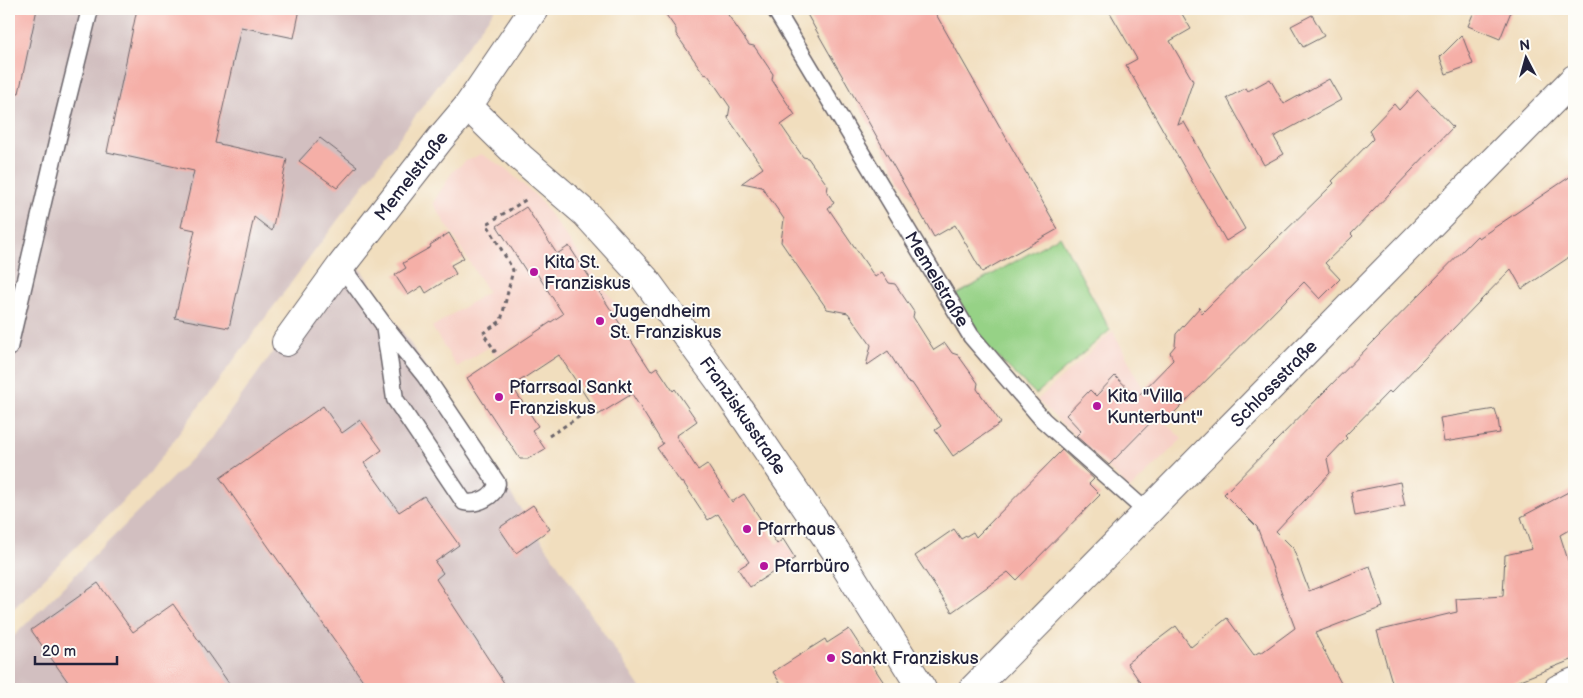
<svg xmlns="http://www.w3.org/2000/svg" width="1583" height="698" font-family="'Balsamiq Sans',sans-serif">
	<rect width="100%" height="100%" fill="#fdfcf7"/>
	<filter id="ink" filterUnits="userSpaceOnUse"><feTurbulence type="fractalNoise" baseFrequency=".02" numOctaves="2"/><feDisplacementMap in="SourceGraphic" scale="10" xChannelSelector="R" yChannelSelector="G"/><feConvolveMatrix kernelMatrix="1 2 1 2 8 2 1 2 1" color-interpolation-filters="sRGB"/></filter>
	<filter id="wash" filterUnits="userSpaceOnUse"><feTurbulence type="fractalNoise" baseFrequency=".0096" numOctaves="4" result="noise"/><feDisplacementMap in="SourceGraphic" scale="20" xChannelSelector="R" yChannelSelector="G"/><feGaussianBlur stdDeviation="1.12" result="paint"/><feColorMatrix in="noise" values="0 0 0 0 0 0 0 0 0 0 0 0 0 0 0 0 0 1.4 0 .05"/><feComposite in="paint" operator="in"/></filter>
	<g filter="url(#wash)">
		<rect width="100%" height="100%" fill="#f1debe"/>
		<!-- built -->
		<path fill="#f7d1c8" d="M481,154L505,168L538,198L626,318L595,340L539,362L524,339L495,356L489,347L457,367L432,327L488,292L433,203L453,171L466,161Z
			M1113,331L1155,412L1182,439L1130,489L1037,400Z"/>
		<!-- industrial -->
		<path fill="#d2bfc0" d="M9,9H495L145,479L9,613Z
			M347,249L641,689H9V641L209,441Z"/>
		<!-- green -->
		<path fill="#96d286" stroke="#5c7a60" d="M1060,236L1110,330L1036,394L987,347L956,295Z"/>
		<g id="blocks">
			<!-- building -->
			<path fill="#f5afa7" d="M9,9H37L19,93L9,92Z
				M137,9H300L294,38L241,27L215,143L287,159L272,231L254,217L229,328L175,318L195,230L181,227L194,171L107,152Z
				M662,9H724L749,45L754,46L773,74L772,80L795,115L781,125L803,157L808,158L828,186L827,192L834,203L828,208L875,277L882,272L889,283L895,284L914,312L913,317L934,350L945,343L952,353L958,355L978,383L977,389L1001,423L953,456L935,430L941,426L912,383L907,382L888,351L866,366L871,345L848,313L827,309L796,264L781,242L784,219L762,187L742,183L763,168L728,118L730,107L708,75L704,74L676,34V29Z
				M804,9H933L1058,229L982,272L955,225L934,237Z
				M1108,9H1179L1191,29L1170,41L1193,81L1178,125L1184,122L1245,229L1226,241L1126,65L1137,59Z
				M1475,9H1512L1500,39L1468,26Z
				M1312,15L1324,36L1303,47L1291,26Z
				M1462,35L1473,64L1446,74L1440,57Z
				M1270,79L1284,104L1329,79L1341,100L1274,137L1284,154L1264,165L1227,98L1246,88L1248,91Z
				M1418,90L1453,127L1351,234L1353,236L1325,263L1340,279L1320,299L1304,282L1166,421L1159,414L1109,465L1076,436L1081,431L1066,415L1090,390L1096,396L1115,376L1137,397L1173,360L1170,352L1175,346L1176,334L1200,307L1202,313L1334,183L1332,181L1373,139L1369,130L1394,104L1399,110Z
				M320,138L357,166L337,188L299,161Z
				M1574,174V254L1522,289L1511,269L1391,393L1389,391L1345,436L1347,438L1327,459L1330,473L1276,531L1293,548L1309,591L1370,566L1383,607L1315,633L1344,689H1144L1138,679L1127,663L1176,626L1191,647L1227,618L1254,655L1259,652L1261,653L1295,628L1257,527L1224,494L1477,236L1479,238Z
				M526,207L557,254L569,246L651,371L657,367L673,391L675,389L697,421L676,436L698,470L707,464L732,502L744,494L777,544L783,539L795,558L750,587L738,569L749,562L718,514L708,520L683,482L681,483L657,448L663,444L632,394L598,415L559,355L512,386L538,426L532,430L545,449L528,459H520L467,378L563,314L534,269L528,274L497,226Z
				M449,233L464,258L451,265L456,274L426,293L422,286L408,295L395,275L406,268L403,263L431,247L430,245Z
				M323,406L342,433L360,420L382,450L364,463L399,512L424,496L459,545L435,562L443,573L436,579L508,689H369L220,478Z
				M1495,409L1498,419L1500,433L1444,442L1440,418Z
				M1062,450L1094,479L1089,484L1100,495L1016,580L1008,572L952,612L915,556L954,529L961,539L973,532L976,537Z
				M1400,482L1405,506L1355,516L1351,492Z
				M1574,489V527L1560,535L1574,579V659L1498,689H1394L1377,631L1457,612L1456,599L1503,596L1505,555L1532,549L1521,517Z
				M533,505L550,529L516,553L499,528Z
				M98,583L133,632L173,604L233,689H73L31,630Z
				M849,629L888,689H784L773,672L825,639L827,643Z"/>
		</g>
	</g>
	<g filter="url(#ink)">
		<use href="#blocks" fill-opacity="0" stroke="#6a6469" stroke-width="1"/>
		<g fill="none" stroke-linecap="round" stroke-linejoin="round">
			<!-- lane casing -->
			<g stroke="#6a6469" stroke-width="19">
				<g id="lane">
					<path id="s1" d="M775,9L971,336L1043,420L1147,512"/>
					<path d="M341,266L384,325L425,376L497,483C495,497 477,505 464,502L395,399L384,325"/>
					<path d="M9,348L58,138L90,9"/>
				</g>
			</g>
			<!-- street casing -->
			<g stroke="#6a6469" stroke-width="30">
				<g id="street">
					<path id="s2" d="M468,106L520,157L586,214L645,279L727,391L835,550L922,689"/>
					<path id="s3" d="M286,342L341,266L440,139L468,106L534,9"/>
					<path d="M1558,689L1574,682"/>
				</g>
			</g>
			<!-- secondary casing -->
			<g stroke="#6a6469" stroke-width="30">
				<g id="secondary">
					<path id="s4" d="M973,689L1574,79"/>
				</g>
			</g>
			<!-- path -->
			<path stroke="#6a6469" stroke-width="3" stroke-dasharray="4 4" stroke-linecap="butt" d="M493,352L495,351L483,333L501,321L513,270L487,224L527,199
				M549,436L596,406"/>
			<!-- lane -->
			<use href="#lane" stroke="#fff" stroke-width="16"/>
			<!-- street -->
			<use href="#street" stroke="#fff" stroke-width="28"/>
			<!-- secondary -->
			<use href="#secondary" stroke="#fff" stroke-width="28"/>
		</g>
	</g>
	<!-- markers -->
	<g fill="#b5179e" stroke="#fdfcf7" stroke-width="2">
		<circle cx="534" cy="272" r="5"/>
		<circle cx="600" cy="321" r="5"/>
		<circle cx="499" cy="397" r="5"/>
		<circle cx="1097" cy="406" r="5"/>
		<circle cx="747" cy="529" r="5"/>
		<circle cx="764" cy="566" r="5"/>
		<circle cx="831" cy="658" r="5"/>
	</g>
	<g text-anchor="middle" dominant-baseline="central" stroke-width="4" stroke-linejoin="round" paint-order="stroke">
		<!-- street labels -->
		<g font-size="18" fill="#22223b" stroke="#fdfcf7">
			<text stroke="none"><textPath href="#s3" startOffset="208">Memelstraße</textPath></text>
			<text stroke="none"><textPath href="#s1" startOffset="315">Memelstraße</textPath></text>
			<text stroke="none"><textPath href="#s4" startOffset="429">Schlossstraße</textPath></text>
			<text stroke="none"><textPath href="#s2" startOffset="416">Franziskusstraße</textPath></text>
		</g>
		<!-- poi labels -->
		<g font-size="18" fill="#22223b" stroke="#fdfcf7" text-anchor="start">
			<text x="544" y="262">Kita St.<tspan x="544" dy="21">Franziskus</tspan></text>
			<text x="610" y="311">Jugendheim<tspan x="610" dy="21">St. Franziskus</tspan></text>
			<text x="509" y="387">Pfarrsaal Sankt<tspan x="509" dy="21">Franziskus</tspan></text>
			<text x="1107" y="396">Kita "Villa<tspan x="1107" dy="21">Kunterbunt"</tspan></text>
			<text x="757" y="529">Pfarrhaus</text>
			<text x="774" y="566">Pfarrbüro</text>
			<text x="841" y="658">Sankt Franziskus</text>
		</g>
	</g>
	<!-- margin -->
	<rect width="1583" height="698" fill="none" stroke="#fdfcf7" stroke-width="30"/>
	<!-- north arrow -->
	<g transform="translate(1526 58) rotate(354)" stroke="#fdfcf7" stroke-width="4" paint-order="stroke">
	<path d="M0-4L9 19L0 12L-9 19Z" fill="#22223b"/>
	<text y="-8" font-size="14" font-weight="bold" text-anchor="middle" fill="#22223b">N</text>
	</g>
	<!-- scale -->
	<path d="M35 656v8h82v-8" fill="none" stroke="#22223b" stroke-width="2.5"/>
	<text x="42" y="656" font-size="15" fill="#22223b" stroke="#fdfcf7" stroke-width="4" paint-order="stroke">20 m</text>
</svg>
